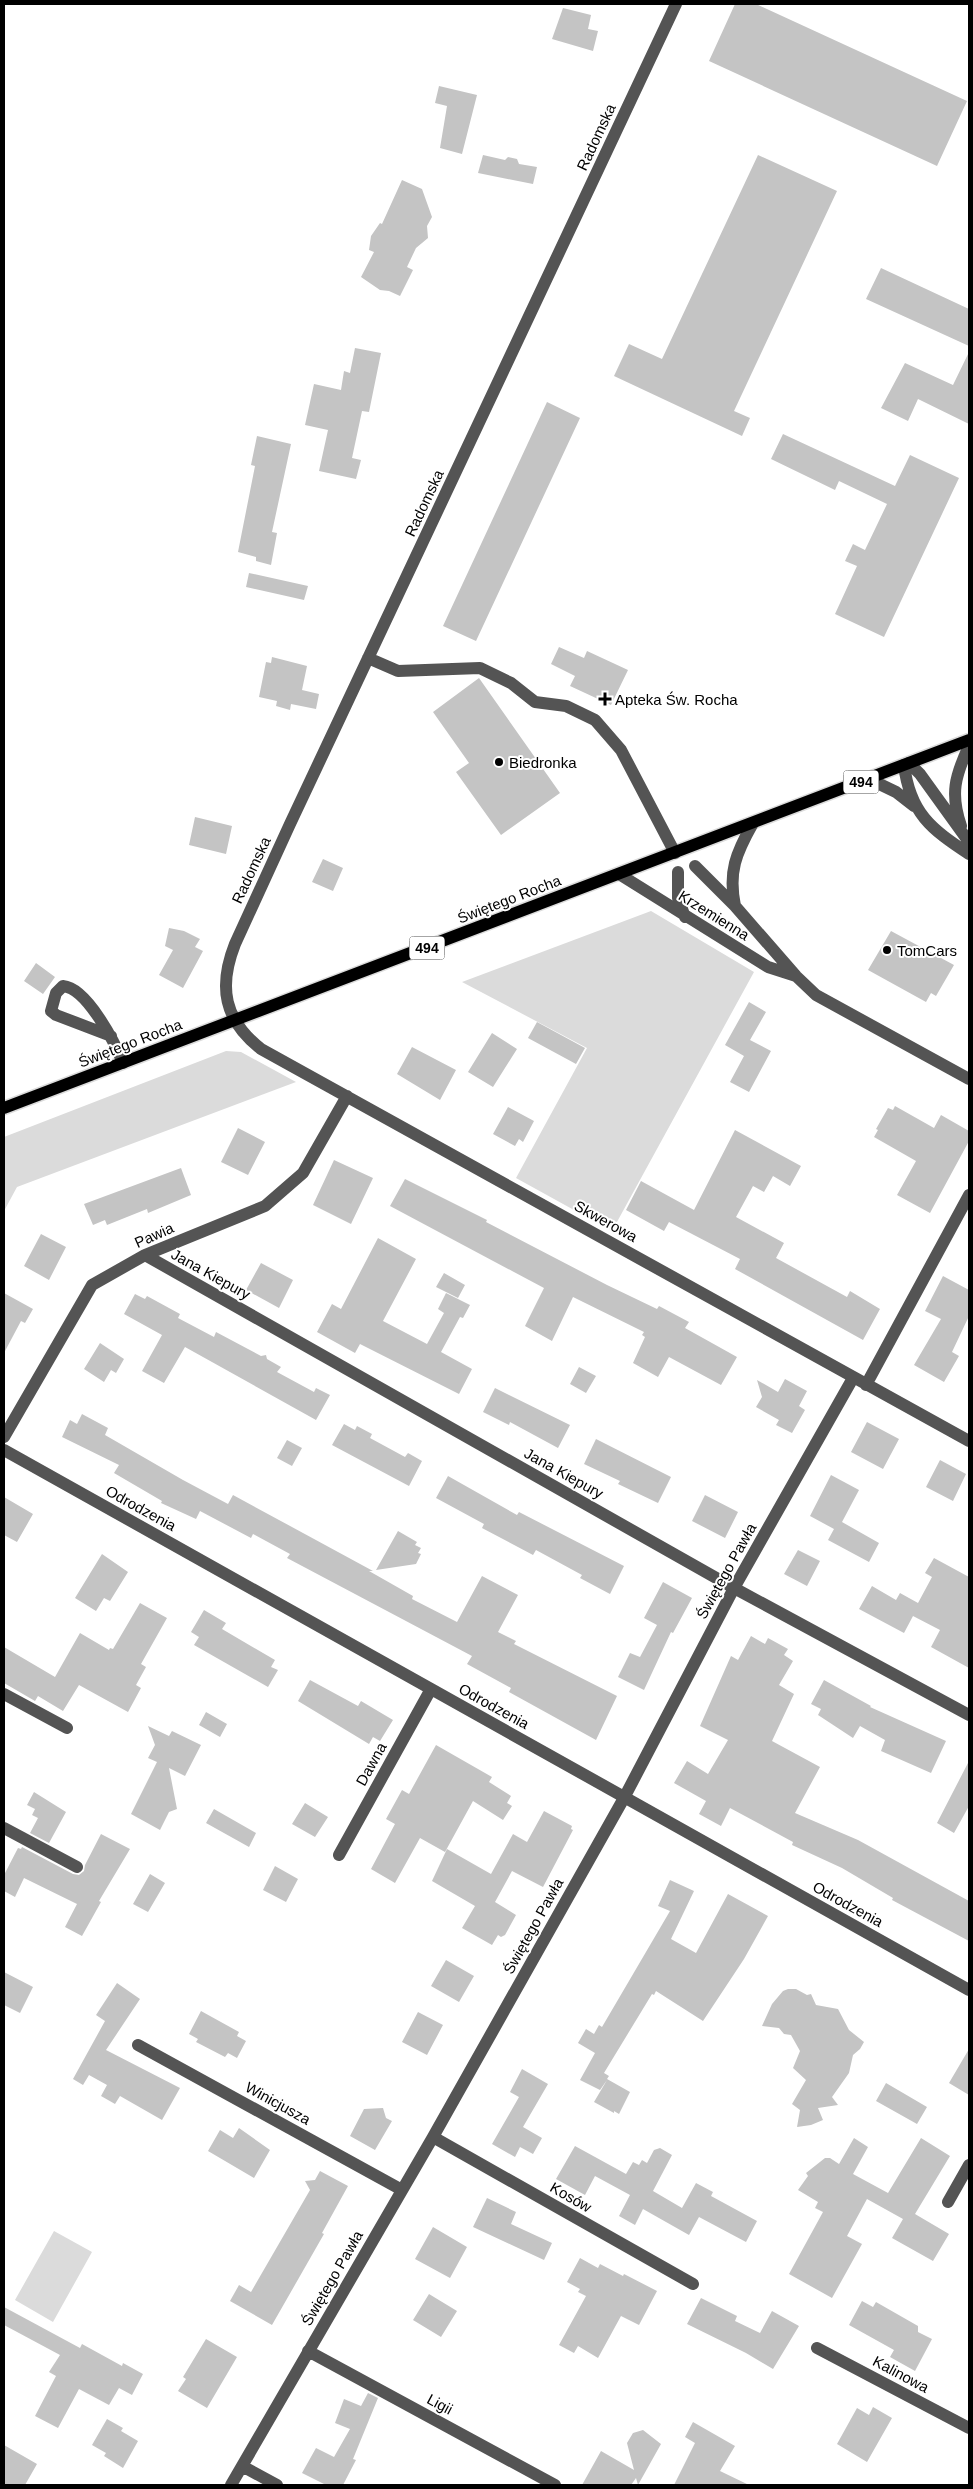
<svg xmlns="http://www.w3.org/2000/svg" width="973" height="2489" font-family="Arial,sans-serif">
	<rect width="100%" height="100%" fill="#fff"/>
	<!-- green -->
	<path fill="#dbdbdb" d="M651,911L754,972L612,1231L516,1178L587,1048L462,982Z
		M226,1051L241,1052L296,1082L17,1187L4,1211V1137Z
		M54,2231L92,2252L53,2322L15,2300Z"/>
	<!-- building -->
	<path fill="#c4c4c4" d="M735,4H756L967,101L937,166L709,61Z
		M563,8L591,15L588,29L598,31L593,51L552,39Z
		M439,86L477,95L462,154L440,148L447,106L435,103Z
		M483,155L505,160L508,157L517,159L519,164L537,167L533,184L478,173Z
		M758,155L837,191L734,411L750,418L742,436L614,376L629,344L662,359Z
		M402,180L422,189L432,217L427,226L428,238L416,248L407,267L413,270L400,296L389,291L380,290L361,277L374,252L369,250L371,236L380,223L382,224Z
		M881,268L969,309V346L866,299Z
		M355,348L381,353L369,412L362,411L352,458L361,460L356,479L319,471L328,430L305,425L314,384L341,390L344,371L350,373Z
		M969,352V424L918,399L908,421L881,408L905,363L953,385Z
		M547,402L580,418L476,641L443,626Z
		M783,434L895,486L910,455L959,478L884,637L835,614L857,566L845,561L853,544L865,550L887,504L839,481L835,490L771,459Z
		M257,436L291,444L272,532L277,533L271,565L256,561V557L238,552L255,466L251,465Z
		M249,573L308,586L304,600L246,587Z
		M559,647L584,658L587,651L628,670L611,705L570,686L575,676L551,664Z
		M272,657L307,666L302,690L319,694L316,709L291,704L290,710L276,706L277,701L259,697L266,662L271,663Z
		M479,678L560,793L501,835L456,772L469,763L433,712Z
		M195,817L232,826L226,854L189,845Z
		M323,859L343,868L333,891L312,882Z
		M169,928L184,931L200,939L195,947L203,951L183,988L159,975L173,950L165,946Z
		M891,931L954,965L936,996L931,993L926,1002L868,970Z
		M36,963L55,977L43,994L24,981Z
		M749,1002L766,1012L750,1040L771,1051L749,1092L730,1082L744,1056L725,1045Z
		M537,1022L585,1048L576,1064L528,1038Z
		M492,1033L517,1049L493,1087L468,1072Z
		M412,1047L456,1070L440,1100L397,1074Z
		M895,1106L934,1128L941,1115L969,1131V1141L930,1213L897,1195L916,1161L874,1137L878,1130L876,1129L888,1108L893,1110Z
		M508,1107L534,1121L523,1142L519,1139L515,1146L493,1134Z
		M238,1128L265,1142L248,1175L221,1162Z
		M735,1130L801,1166L790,1186L773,1176L764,1192L753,1186L736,1217L784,1243L776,1258L847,1297L850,1291L880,1309L863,1340L735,1269L740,1259L669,1222L664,1231L626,1210L641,1181L694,1210Z
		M334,1160L373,1178L351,1224L313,1205Z
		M181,1168L191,1195L148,1213L147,1209L107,1225L105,1220L93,1225L84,1204Z
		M405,1179L487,1220L486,1222L607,1285L657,1309L659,1306L689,1322L685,1328L737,1357L721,1385L669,1357L658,1377L633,1363L645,1337L642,1335L644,1332L573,1297L552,1341L525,1326L544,1288L390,1206Z
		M41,1234L66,1247L49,1280L24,1266Z
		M378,1238L416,1259L383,1321L427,1344L444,1313L438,1309L446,1293L470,1305L463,1318L460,1317L441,1352L472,1369L459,1394L360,1344L355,1353L317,1332L332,1304L341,1309Z
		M261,1263L293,1280L279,1308L246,1290Z
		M444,1273L465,1285L458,1298L436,1287Z
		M943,1276L969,1290V1316L952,1352L959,1356L944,1382L914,1365L941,1319L925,1311Z
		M4,1293L33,1309L25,1323L21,1321L4,1353Z
		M135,1294L145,1299L147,1296L180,1314L178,1318L214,1337L216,1332L261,1356L266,1355L267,1359L281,1367L277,1372L314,1392L316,1388L330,1395L316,1420L185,1347L164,1383L142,1371L162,1335L124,1314Z
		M100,1343L124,1359L116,1373L111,1370L104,1382L84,1369Z
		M579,1367L596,1376L586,1393L570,1384Z
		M785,1379L807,1391L799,1406L805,1410L792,1433L776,1425L779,1420L756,1407L762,1397L757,1380L778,1392Z
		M495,1388L570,1425L558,1448L510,1422L509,1425L483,1412Z
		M82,1414L108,1428L105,1435L183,1480L228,1504L233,1495L373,1571H369L413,1596L412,1599L457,1622L482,1576L518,1595L498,1632L516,1641L514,1644L617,1696L596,1740L509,1692L511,1688L467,1664L472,1656L287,1558L290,1554L253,1534L251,1538L200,1511L196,1519L161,1503L162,1501L114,1473L119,1465L62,1437L70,1420L77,1424Z
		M867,1422L899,1439L883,1469L851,1452Z
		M344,1424L355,1430L357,1426L372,1434L370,1438L405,1457L408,1453L422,1461L409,1486L332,1445Z
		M596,1439L671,1477L658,1503L618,1484L620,1481L584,1464Z
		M287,1440L302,1448L292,1466L277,1458Z
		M940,1460L966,1474L953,1501L926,1487Z
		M831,1475L859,1490L842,1522L879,1543L869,1562L828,1540L834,1529L810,1516Z
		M448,1476L517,1515L519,1512L624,1566L610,1594L580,1578L582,1575L536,1550L533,1555L482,1528L484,1524L436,1498Z
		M705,1495L738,1512L725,1538L692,1521Z
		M4,1497L33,1514L17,1542L4,1535Z
		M398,1531L417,1542L415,1545L421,1548L418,1553L421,1554L416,1564L376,1570Z
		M798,1550L820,1561L807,1586L784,1574Z
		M102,1554L128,1572L110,1601L104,1598L96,1611L75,1598Z
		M934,1558L969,1577V1668L931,1647L940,1630L913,1616L904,1633L859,1609L872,1586L896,1600L900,1593L918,1603L932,1577L925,1573Z
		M663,1582L692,1598L673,1633L671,1632L644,1690L618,1677L630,1653L640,1657L657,1625L644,1618Z
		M140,1603L167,1618L141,1664L146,1667L136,1685L141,1688L128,1712L79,1685L63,1711L38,1696L35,1701L4,1683V1647L55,1677L80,1633L109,1650L110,1648L113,1649Z
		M204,1610L226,1623L222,1629L275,1660L271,1667L278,1670L268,1687L194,1645L199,1637L191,1632Z
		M751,1636L765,1644L768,1638L788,1649L784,1655L793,1661L779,1685L794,1694L772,1741L820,1767L795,1813L858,1840L969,1901V1941L892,1900L893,1898L842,1868L792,1845L793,1842L730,1808L721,1826L699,1814L706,1801L674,1783L687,1761L708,1774L728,1740L700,1726L731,1656L738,1660Z
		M310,1680L358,1706L361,1701L393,1720L380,1741L373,1737L369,1744L298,1701Z
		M824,1680L871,1706L870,1707L946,1741L931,1773L881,1751L885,1740L860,1726L853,1738L818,1715L821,1709L811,1704Z
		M206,1712L227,1724L220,1737L199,1725Z
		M148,1726L169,1736L172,1731L201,1745L185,1776L169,1768L177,1809L169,1812L160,1830L131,1814L157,1762L148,1758L155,1745Z
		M436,1745L492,1777L489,1782L511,1796L507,1803L512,1806L503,1820L473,1801L445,1852L420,1838L395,1883L371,1869L395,1824L386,1819L402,1790L409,1794Z
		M969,1761V1806L954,1833L937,1823Z
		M34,1792L66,1812L49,1843L30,1833L38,1818L32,1815L35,1809L27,1805Z
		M305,1803L328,1817L315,1837L292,1824Z
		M214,1809L256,1833L249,1847L206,1823Z
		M544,1811L572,1826L571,1829L573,1830L543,1887L512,1871L495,1902L516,1915L505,1935L501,1937L498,1935L492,1945L462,1928L475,1906L432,1881L447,1849L491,1874L513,1834L527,1842Z
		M101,1834L130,1849L99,1901L101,1902L82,1936L65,1927L77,1904L24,1878L15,1897L4,1891V1875L18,1848L21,1849L22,1847L73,1874L79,1875L84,1871L85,1865Z
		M275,1866L298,1879L286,1902L263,1890Z
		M150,1874L165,1883L148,1912L133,1904Z
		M670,1880L694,1891L671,1939L696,1953L728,1894L768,1916L744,1959L703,2021L656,1991L654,1995L652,1994L604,2073L609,2076L607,2079L630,2092L619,2114L614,2111V2113L594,2102L607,2080L600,2090L580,2080L595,2053L578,2043L586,2029L594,2034L599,2025L602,2027L670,1911L658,1906Z
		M446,1960L474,1976L459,2002L431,1986Z
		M4,1972L33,1987L20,2013L4,2005Z
		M117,1983L140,1999L106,2050L180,2088L162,2120L120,2096L115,2104L101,2096L107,2085L89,2075L83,2085L73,2079L105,2021L96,2015Z
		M788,1989H796L807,1995L811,1994L816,2005L838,2009L849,2030L864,2042L860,2049L853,2055L849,2073L832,2097L838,2105L818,2108L823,2120L811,2125L797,2127L800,2110L792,2104L806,2080L793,2068L800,2051L791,2035L784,2034L779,2028L762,2026L772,2004L783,1991Z
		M201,2011L239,2032L237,2036L246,2041L237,2058L228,2053L225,2057L196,2042L198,2039L189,2034Z
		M418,2012L443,2025L427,2055L402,2042Z
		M969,2049V2095L949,2083Z
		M522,2069L548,2084L523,2127L542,2138L533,2154L520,2147L515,2157L492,2144L519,2097L510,2092Z
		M886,2083L927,2107L917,2124L876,2101Z
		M383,2108L386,2118L392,2121L375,2150L350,2136L364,2109Z
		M239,2128L270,2150L254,2178L208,2151L220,2130L233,2138Z
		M854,2138L868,2147L853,2174L888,2193L921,2138L950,2156L915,2214L949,2234L933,2261L892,2238L903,2219L867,2199L847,2236L862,2244L832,2298L789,2274L823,2212L815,2208L818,2202L798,2190L808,2176L806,2173L825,2158H830L839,2164Z
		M575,2146L626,2174L633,2162L639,2165L642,2160L647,2163L654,2150L660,2148L672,2155L653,2191L682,2208L696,2183L713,2192L711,2196L757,2221L746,2242L699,2217L689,2235L643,2209L635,2225L619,2216L630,2195L595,2176L585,2195L556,2179Z
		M320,2171L348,2186L322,2233L324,2234L272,2325L230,2301L239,2285L251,2292L310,2190L305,2181L315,2180Z
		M487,2198L516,2212L511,2224L552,2243L544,2260L473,2227Z
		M433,2227L467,2247L450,2278L415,2259Z
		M580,2258L598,2268L600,2264L623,2276L624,2274L657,2291L639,2325L621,2316L598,2358L578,2346L574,2353L559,2345L586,2296L578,2292L580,2289L567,2282Z
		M429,2294L457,2311L441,2337L413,2320Z
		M701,2298L737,2316L735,2321L760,2333L772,2311L799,2326L773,2369L746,2353L687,2324Z
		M862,2301L873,2307L876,2302L918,2326V2332L932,2339L915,2371L890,2357L894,2350L849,2325Z
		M4,2307L80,2348L82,2344L122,2366L123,2363L143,2374L132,2395L119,2388L109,2405L79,2389L58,2428L35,2416L56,2376L49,2372L60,2355L4,2325Z
		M206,2339L237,2357L207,2408L178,2391L186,2379L183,2377Z
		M368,2393L378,2398L353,2459L356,2460L343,2485H326L302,2473L316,2448L334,2457L350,2429L335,2423L344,2399L361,2406Z
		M873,2407L892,2418L867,2462L837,2444L857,2408L869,2415Z
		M107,2419L123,2428L121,2431L138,2441L123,2468L104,2456L106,2453L92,2445Z
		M693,2422L735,2446L720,2471L749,2485H674L695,2443L685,2437Z
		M643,2430L661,2444L638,2485L636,2478L631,2485H582L601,2451L634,2470L627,2443L633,2433Z
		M4,2445L37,2464L25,2485H4Z"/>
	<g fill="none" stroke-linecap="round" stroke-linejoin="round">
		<!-- major casing -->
		<g stroke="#dbdbdb" stroke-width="15">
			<path id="major" d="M4,1108L969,740"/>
		</g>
		<!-- minor -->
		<path stroke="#545454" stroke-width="12" d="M676,4L290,824L235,944C218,987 224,1020 261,1049L969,1441
			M368,658L398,671L480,668L511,683L535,702L566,706L595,720L621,750L675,853
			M909,763L920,774L969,842
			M904,765C910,813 931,829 969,854
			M869,779L896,792L914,806
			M961,826C950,794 955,776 969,746
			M695,866L735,906L796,976L816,995L969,1079
			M678,872V898L685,917
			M619,874L768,967L796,976
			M735,906C728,872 736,853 753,823
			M111,1036L56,1015L51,1011L56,993L63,986C87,988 115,1043 123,1063
			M145,1255L734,1588L969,1715
			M866,1385L969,1195
			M4,1437L92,1285L145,1255L265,1206L303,1173L347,1096
			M4,1450L969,1990
			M4,1694L67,1728
			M4,1828L77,1867
			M339,1855L431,1689
			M138,2045L402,2190
			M433,2137L693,2284
			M948,2202L969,2165
			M817,2348L969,2428
			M308,2351L555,2485
			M242,2466L277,2485
			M231,2485L433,2137L624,1798L734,1588L853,1378"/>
		<!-- major -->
		<use href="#major" stroke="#000" stroke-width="12"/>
	</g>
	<!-- markers -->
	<g fill="#000" stroke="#fff" stroke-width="2">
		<path d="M602.5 691.5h5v5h5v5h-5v5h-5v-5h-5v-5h5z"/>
		<circle cx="499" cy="762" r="5"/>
		<circle cx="887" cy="950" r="5"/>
	</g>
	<g text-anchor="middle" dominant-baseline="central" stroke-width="4" stroke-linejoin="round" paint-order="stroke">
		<!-- shield labels -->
		<g fill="#fff" stroke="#4c4c4c" stroke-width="1">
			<rect x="843.5" y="770.5" width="35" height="23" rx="4"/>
			<rect x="409.5" y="936.5" width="35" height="23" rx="4"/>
		</g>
		<g font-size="14" font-weight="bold" fill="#000">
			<text x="861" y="782">494</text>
			<text x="427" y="948">494</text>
		</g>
		<!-- street labels -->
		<g font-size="15" fill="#000" stroke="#fff">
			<text transform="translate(596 137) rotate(-65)">Radomska</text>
			<text transform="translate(424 503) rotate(-65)">Radomska</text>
			<text transform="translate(251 870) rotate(-65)">Radomska</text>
			<text transform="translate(509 899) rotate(-21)">Świętego Rocha</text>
			<text transform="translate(714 915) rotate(32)">Krzemienna</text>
			<text transform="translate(130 1043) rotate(-21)">Świętego Rocha</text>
			<text transform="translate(606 1221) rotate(29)">Skwerowa</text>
			<text transform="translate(154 1235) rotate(-24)">Pawia</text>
			<text transform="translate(211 1274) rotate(29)">Jana Kiepury</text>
			<text transform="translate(564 1473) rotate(29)">Jana Kiepury</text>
			<text transform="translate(141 1508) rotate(29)">Odrodzenia</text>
			<text transform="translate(726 1571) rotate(-61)">Świętego Pawła</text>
			<text transform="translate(494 1706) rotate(29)">Odrodzenia</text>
			<text transform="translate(371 1764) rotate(-61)">Dawna</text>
			<text transform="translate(848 1904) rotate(29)">Odrodzenia</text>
			<text transform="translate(533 1926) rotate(-61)">Świętego Pawła</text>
			<text transform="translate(278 2103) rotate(29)">Winicjusza</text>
			<text transform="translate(571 2197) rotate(30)">Kosów</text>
			<text transform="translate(332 2278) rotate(-60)">Świętego Pawła</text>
			<text transform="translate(901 2374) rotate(28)">Kalinowa</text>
			<text transform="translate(440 2404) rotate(28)">Ligii</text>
		</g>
		<!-- poi labels -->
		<g font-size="15" fill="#000" stroke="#fff" text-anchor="start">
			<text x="615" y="699">Apteka Św. Rocha</text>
			<text x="509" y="762">Biedronka</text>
			<text x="897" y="950">TomCars</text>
		</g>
	</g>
	<!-- border -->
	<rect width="973" height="2489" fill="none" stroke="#000000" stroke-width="10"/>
</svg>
